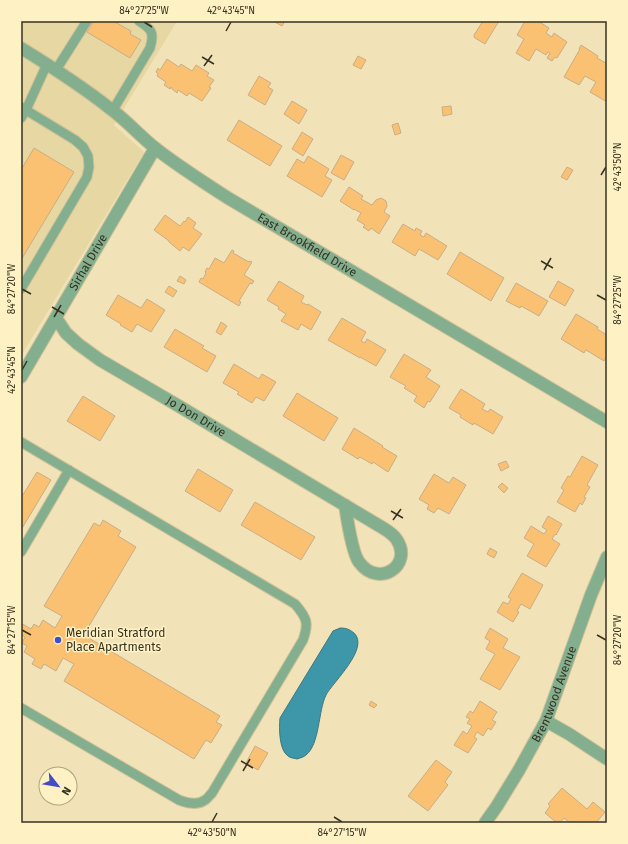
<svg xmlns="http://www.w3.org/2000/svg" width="628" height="844" font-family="'Fira Sans',sans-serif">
	<rect width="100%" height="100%" fill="#f1e3b7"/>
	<!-- built -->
	<path fill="#e7d8a3" d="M21,21H177L114,125L144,152L21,356Z"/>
	<!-- water -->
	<path fill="#3e96a9" stroke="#3c7880" d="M340,628C346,628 349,629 354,633C370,648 333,682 326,695C318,711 320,744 306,755C304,757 300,758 297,759C294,758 290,758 288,756C279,750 279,728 280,718L333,631Z"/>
	<!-- building -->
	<path fill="#fac172" stroke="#c9ad88" d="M94,21H107L109,22L110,21H113L131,31L130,34L141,40L130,58L87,32Z
		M273,21H285L282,26Z
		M483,21H499L485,44L475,38L474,37V35Z
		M525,21H538L549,28L546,33L552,37L554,33L567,42L557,58L555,57L552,61L547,58L550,53L548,52L546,55L536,49L529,61L516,53L524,39L517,35Z
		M581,45L598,56L597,58L606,63L607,61V102L590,92L596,82L585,76L579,85L564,77L580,49H579Z
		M358,56L366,60L361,69L353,65Z
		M167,59L179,67L181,64L192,71L196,65L209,73L207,76L214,80L209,87L211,88L202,101L189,93L187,96L178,90L177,93L172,89V88L171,87L170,89L164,85L166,82L157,76L158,74L156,72L158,68L160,70Z
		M259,76L271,83L268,87L273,90L265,105L248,95Z
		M292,101L307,110L299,124L284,114Z
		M451,106L452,114L443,116L442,107Z
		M239,120L282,146L270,166L227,140Z
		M398,123L401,133L395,135L392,125Z
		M302,132L313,139L303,156L292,149Z
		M34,148L74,172L21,260V170Z
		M341,155L354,162L344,180L331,173Z
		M308,156L329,169L325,176L332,180L322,197L287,176L297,159L304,163Z
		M567,167L573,170L567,180L561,177Z
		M349,187L363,196L361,199L372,205L376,200L381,198L386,201L387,206L384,212L390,216L379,234L371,228L369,231L363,227L365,225L357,220L361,213L354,209V210L340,201Z
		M165,215L180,226L184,221L185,222L188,217L196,223L193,228L202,234L189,251L183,247L180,251L169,242V241L154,230Z
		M403,224L415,231L416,228L422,231L420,235L424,237L426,233L447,246L438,260L419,249L415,256L392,242Z
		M232,250L234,251L233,253L249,262V261L252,262L244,275L254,281L252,284L250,283L239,301L241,302L239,306L199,282L201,278L203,279L206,273L205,272L207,268L209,269L215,258L224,263Z
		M460,252L504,278L491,301L447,274Z
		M180,276L186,280L184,284L177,281Z
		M279,281L304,296L301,302L307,305L308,304L321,312L311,330L301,324L298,330L281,321L286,314L278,309L279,307L267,300Z
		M558,281L574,290L565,306L549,297Z
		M516,283L548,301L539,316L521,306L520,308L506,301Z
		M169,286L177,291L173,297L165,292Z
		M118,295L141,308L147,299L165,310L151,332L137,324L132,332L120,325L121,324L106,315Z
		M576,314L598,327L597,329L607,335V355L604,361L586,350L584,353L561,339Z
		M342,318L366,332L361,341L365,343L367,339L386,350L376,366L360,357V358L328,340Z
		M221,322L227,326L221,335L216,332Z
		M175,329L204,346L202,348L216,356L207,372L164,347Z
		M404,354L431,370L426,377L440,386L430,402L428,401L424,408L414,401L417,396L404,388L406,386L390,377Z
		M234,364L259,379L262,374L276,382L264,401L256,397L252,403L237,394L239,392L223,383Z
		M461,389L485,404L482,409L488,412L490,409L503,417L493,434L474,423L473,425L460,417L461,415L449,408Z
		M297,393L338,418L324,441L283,416Z
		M83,396L115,416L100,441L67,421Z
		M354,428L383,446L382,447L397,456L388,472L373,462L372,464L360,457L358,459L342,449Z
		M582,456L598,465L587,485L590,487L584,497L586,498L582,505L580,503L575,512L557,502L564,490L561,488L568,476L570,477Z
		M506,461L509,467L501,471L498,464Z
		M198,469L233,490L220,512L185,491Z
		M37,472L51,480L21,530V498Z
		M434,474L449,483L453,477L466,485L449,514L438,508V509H437L434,513L427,509L429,505L419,499Z
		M502,483L508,488L504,493L498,487Z
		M255,502L315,537L301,560L241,525Z
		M548,516L562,524L556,535L555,534L552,539L560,544L546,567L527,556L534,544L524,538L531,526L544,534L547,530L542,527Z
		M103,520L121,531L118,536L136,547L86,631L87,637L220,716L216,722L222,725L211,743L206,740L194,759L64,681L74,664L63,658L56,671L44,664L41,669L32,664L35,659L24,652L27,646L22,643L25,637L21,635V623L31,629L34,624L39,627L43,620L55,628L62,616L44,606L94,523L100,526Z
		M490,548L497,552L494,558L487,554Z
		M522,573L543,585L530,609L521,604L517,611L519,612L513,622L497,612L503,602L508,604L511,599L508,597Z
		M490,628L508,639L503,648L520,657L500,690L480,679L495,654L486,649L490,641L485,638Z
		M371,701L377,705L374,708L369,705Z
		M480,701L497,712L492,720L496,722L491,730L488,728L483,736L477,732L474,737L477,739L468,753L454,745L463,731L467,734L472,726L467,723L470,719L466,717L470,711L473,713Z
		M255,746L268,753L258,770L246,763Z
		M436,760L452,772L445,782L448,785L428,811L408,796Z
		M562,788L587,809L593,802L605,812L596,823H570L564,818L560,823H557L545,813L550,806L548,804Z"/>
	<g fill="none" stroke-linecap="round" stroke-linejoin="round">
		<!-- lane casing -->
		<g stroke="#ccc099" stroke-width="11">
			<path id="lane" d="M56,70L87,21
				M21,107L75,140L83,147L88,156L89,167L87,177L21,289
				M113,110L150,48C155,32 151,29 139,21
				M21,118L26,110L47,64
				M21,442L295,604C307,618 309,623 303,640L212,793C210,795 207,799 205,800C197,806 187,803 179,800L21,708
				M21,552L69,470"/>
		</g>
		<!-- street casing -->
		<g stroke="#ccc099" stroke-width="14">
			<g id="street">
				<path id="s1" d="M21,48C52,67 83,87 112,110C127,121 140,136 155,148C178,166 203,182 228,198L607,422"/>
				<path id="s2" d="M56,318L66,333L78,344L100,360L177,405L383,528C388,531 394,535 397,540C413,565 379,589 359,562C352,553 347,518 345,505"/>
				<path id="s3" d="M21,377L155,148"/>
				<path d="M546,721L569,734L607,759"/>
				<path id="s4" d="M485,823L497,806L519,770L546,721L591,595L607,557"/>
			</g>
		</g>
		<!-- lane -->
		<use href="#lane" stroke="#83af8f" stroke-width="9"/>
		<!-- street -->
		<use href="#street" stroke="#83af8f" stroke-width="12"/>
	</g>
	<!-- ticks -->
	<path fill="none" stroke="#373220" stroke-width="1.5" d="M144,22L152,27M226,31L231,22M202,57L214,64M204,66L212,55M601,175L606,167M541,261L553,268M544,270L551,258M22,289L31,294M597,295L606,300M52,307L64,314M54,317L61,305M22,370L27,361M391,511L403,518M393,520L401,509M22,630L31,635M597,635L606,640M241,761L253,768M243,771L250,759M334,817L342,822M212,822L217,813"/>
	<!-- markers -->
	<circle fill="#434ec3" stroke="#fef1c4" stroke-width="1.5" cx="58" cy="640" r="4"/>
	<g text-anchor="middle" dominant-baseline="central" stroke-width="3" stroke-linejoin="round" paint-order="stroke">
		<!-- street labels -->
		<g font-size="12" fill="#373220" stroke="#fef1c4">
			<text stroke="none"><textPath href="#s1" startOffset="348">East Brookfield Drive</textPath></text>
			<text stroke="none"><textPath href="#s3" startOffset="133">Sirhal Drive</textPath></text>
			<text stroke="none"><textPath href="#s2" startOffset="173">Jo Don Drive</textPath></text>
			<text stroke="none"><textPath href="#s4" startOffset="147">Brentwood Avenue</textPath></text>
		</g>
		<!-- poi labels -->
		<g font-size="12" fill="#373220" stroke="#fef1c4" text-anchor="start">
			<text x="66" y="633">Meridian Stratford<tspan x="66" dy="14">Place Apartments</tspan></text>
		</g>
	</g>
	<!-- border -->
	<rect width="628" height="844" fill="none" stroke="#fef1c4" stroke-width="44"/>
	<!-- north arrow -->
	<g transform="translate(58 786) rotate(121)"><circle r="19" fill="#fef1c4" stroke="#aea582"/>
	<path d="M0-3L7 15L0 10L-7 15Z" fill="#434ec3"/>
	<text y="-6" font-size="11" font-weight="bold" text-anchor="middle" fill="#373220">N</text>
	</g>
	<rect x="22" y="22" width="584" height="800" fill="none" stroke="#373220" stroke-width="1.5"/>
	<g font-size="10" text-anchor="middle" fill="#373220">
		<text x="144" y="14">84°27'25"W</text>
		<text x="231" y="14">42°43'45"N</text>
		<text transform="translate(617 167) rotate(-90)" y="4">42°43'50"N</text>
		<text transform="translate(11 289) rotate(-90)" y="4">84°27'20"W</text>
		<text transform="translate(617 300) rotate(-90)" y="4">84°27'25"W</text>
		<text transform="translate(11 370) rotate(-90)" y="4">42°43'45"N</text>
		<text transform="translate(11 630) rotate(-90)" y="4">84°27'15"W</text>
		<text transform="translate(617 640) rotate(-90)" y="4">84°27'20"W</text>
		<text x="212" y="836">42°43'50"N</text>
		<text x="342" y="836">84°27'15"W</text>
	</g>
</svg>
